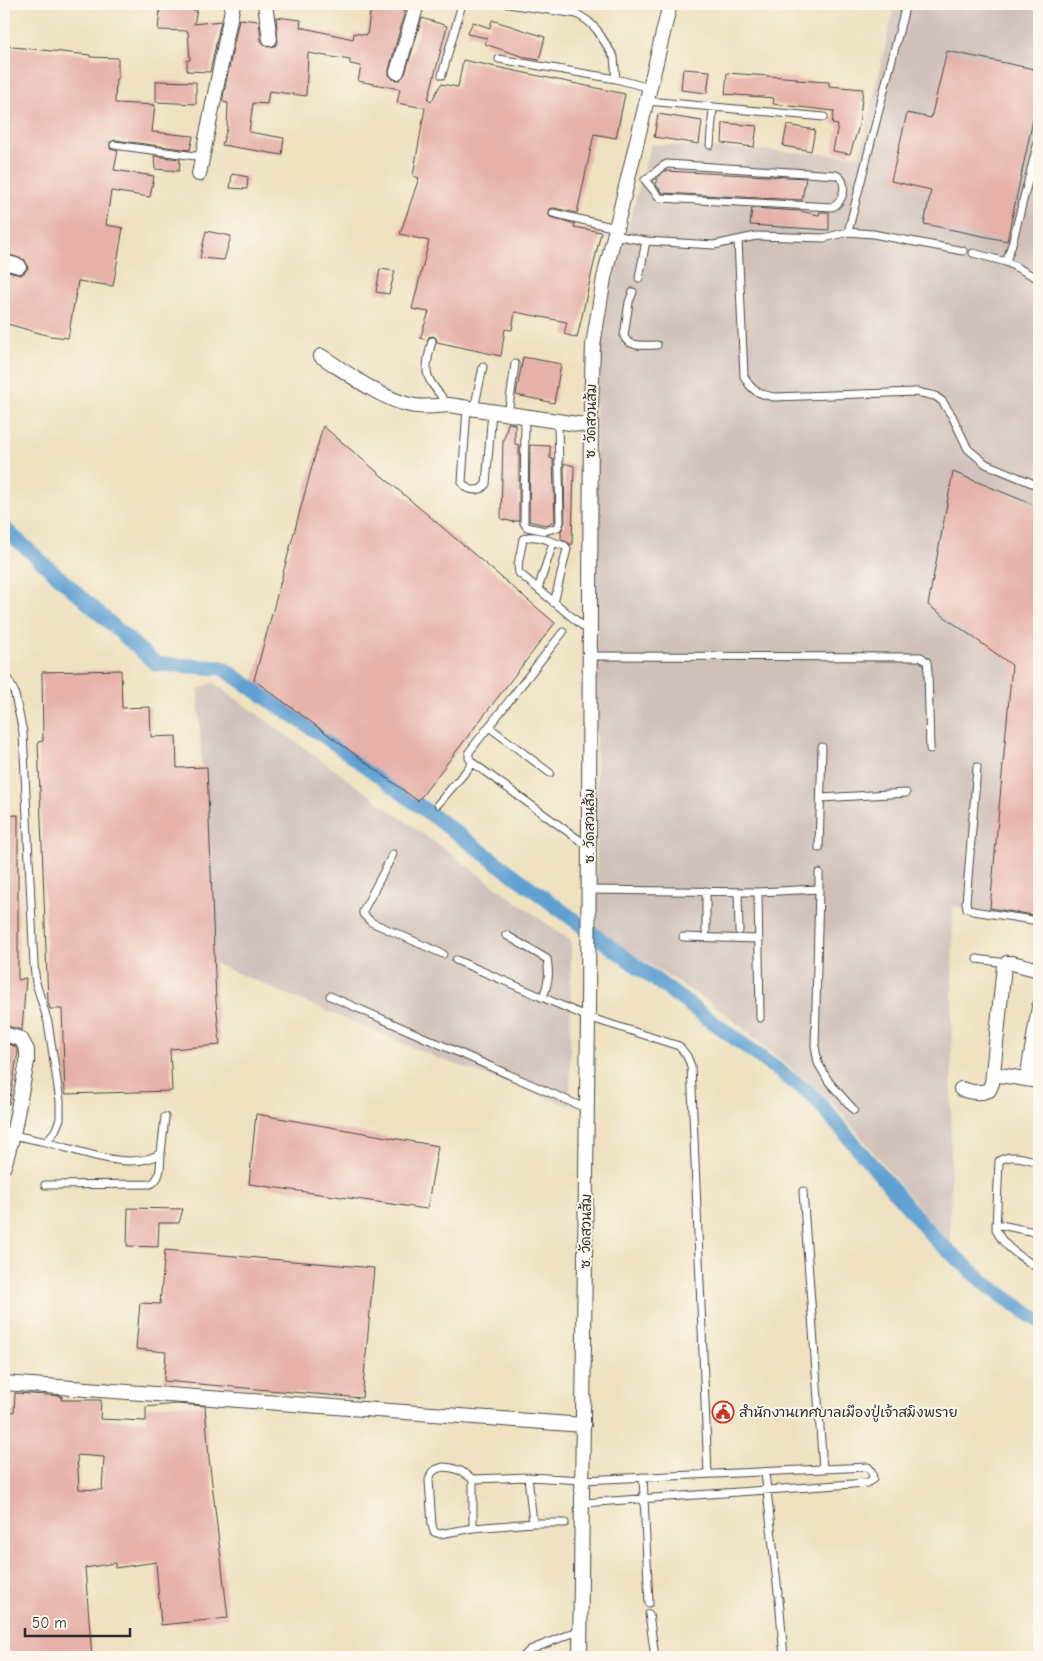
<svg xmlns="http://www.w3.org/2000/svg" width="1043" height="1661" font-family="'Comic Neue','Playpen Sans Thai',sans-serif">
	<rect width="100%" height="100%" fill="#fbf7ec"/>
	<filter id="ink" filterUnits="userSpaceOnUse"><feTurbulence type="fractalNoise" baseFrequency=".02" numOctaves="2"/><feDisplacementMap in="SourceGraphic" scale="10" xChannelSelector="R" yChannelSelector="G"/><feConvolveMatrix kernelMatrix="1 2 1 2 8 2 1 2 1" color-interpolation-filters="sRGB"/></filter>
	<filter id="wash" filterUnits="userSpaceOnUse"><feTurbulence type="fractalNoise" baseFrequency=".0096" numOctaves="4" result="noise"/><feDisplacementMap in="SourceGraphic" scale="20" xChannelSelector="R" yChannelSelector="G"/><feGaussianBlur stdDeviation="1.12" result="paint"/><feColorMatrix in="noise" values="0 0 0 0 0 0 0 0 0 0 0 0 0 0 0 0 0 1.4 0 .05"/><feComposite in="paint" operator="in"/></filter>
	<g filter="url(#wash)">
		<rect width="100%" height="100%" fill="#eee1c0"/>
		<!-- industrial -->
		<path fill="#cfc0ba" d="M895,4H1039V921L953,906L950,1245L833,1103L721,1010L597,931L595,369L609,294L651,144L860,156Z
			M213,682L571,941L570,1106L435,1057L211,962L198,690Z"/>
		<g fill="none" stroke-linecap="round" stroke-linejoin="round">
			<!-- canal -->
			<path stroke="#5ea0d1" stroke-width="15" d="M4,528L156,664L222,668L337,745L813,1096L935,1239L990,1287L1039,1321"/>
		</g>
		<g id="blocks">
			<!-- building -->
			<path fill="#e6b1a9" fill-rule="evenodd" d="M378,4H407L389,70V75L394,80H400L405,74L422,18L447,26L428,100L431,102L441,84L458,87L463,60L625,94L616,138L594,134L577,213L554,208L550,209L548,212L550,217L575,224L574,227L601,232L577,338L564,334L567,322L515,312L512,330L505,329L501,356L437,342L436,338L433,336L429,337L427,340L420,338L429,312L412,309L429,241L400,234L419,178L413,176L425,108L397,103L400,89L358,81L361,66L350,64V60L308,53L306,96L269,91L267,104L253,103L249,132L284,138L282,155L222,145L227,129L228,103L223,102V97L239,19L259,21L261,41L267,47L275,46L278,42L276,17L301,20L300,27L353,39L354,33L367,35L371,6L377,7Z
				M160,8L197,10L194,24L221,21L210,72L187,71V60H190L188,31L158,30Z
				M492,20L545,37L539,60L527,58L485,44L487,38L467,34L473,22L490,28Z
				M4,46L90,55V57L118,58V79H116L115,103L155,105L152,132L193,136L190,150L115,140L110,142V149L118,151L114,170L154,176L150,197L111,191L106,225L123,228L113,286L78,281L68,338L50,336L4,323V271L21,275L25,272L28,268L25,260L4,253Z
				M947,51L1039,70V92L1007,241L924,224L931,190L891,181L907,113L931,118Z
				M683,69L710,71L707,93L681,90Z
				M727,73L797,78L796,80L829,82V86L863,89L859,126L850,154L833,151L838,125L832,124L834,111L773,104L774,98L725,94Z
				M156,81L196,82V104L156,102Z
				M658,114L702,121L699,144L654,137Z
				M723,123L757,126L754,147L722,143Z
				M787,125L815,130L811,151L783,146Z
				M154,156L180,159L179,171L155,169Z
				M665,171L788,177L806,178L802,200L663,193L656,185L657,178Z
				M232,174L248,177L247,189L230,188Z
				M752,208L800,211L819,215L820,212H829V230L750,225Z
				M206,231L231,236L224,260L200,258Z
				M380,269L395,271L389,294L376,292Z
				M523,357L561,364L554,403L516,395Z
				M508,423L515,424V444L519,445V521H514V522L501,519L503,440H504Z
				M323,426L555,623L418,801L254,680Z
				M530,445L550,446V458L553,459L555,521L546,525L529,521Z
				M564,463L574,466L572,545L561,539V531L565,522Z
				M953,472L1039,507V916L990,908L1012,665L928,605Z
				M121,670L122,708L150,707L151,737L176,736L177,768L207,767L216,1001L220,1045L170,1049L172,1091L65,1094L62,1009H50L48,1002L38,742L43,741L42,672Z
				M18,815V980L26,978L22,1030L4,1025V816Z
				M4,1043L15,1046L18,1052L9,1104L4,1103Z
				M256,1114L438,1146L427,1209L249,1184Z
				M128,1208L183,1209L179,1223H159L158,1247L127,1246Z
				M165,1250L374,1268L362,1398L164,1381L166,1352L136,1349L140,1303L160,1304Z
				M15,1393L62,1396L61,1400H101L100,1419L146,1421V1407L176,1404L205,1406L209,1458L228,1618L161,1625L156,1562L115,1568V1563L85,1568L92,1657H4V1411L14,1412ZM77,1455L104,1457L102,1490L79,1489Z"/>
		</g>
	</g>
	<g filter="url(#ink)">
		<use href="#blocks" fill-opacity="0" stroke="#484641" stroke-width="1"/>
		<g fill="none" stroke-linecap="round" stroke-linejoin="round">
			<!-- service casing -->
			<g stroke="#484641" stroke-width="9">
				<path id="service" d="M508,4L577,14L588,21L597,30L614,57L616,79L650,88
					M499,59L616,79
					M442,75L462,4
					M647,101L824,117
					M114,145L203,157
					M710,145L713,108
					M667,164L836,175C849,180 844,203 832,207L660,198L645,180C654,176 657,168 667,164Z
					M553,213L616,228
					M848,232L906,4
					M614,235L646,241L714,245L756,236L824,238L848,232L873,234L963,251
					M738,240L744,376C751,391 759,394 774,397L917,392L935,396L942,401L952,416L968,449L986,464L1039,486
					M973,253L1006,262L1012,244L1039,138
					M1006,262L1039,279
					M639,278L646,241
					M633,292L629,302L624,336C628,348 646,345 657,345
					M432,341C422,378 426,376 448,405
					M467,408L462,482C466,490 474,491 481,489L486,484L492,411
					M474,409L483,367
					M508,414L515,364
					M525,417L524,523L527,527L545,531L558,527L560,522L558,422
					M538,589L553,543
					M554,603L567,549L565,546C554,543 533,532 523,539L518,565L519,573L590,632
					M563,632L469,752V758L473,763L589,847
					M590,656L921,657L927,662L928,671L930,749
					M4,672L14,691L23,732L34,965L36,983L48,1022L60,1101V1119L55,1131L46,1142L13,1135
					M489,727L550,773
					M977,767L966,903L967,908L973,911L1039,921
					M821,798L906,793
					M438,804L473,763
					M819,848L822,747
					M393,854L363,911V914L371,922L443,954
					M819,889L815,1046L818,1063L829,1082L854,1110
					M589,890L758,892L819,889V873
					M738,892L739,931
					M758,892L760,1018
					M706,931V891
					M506,935L547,959C550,974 548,984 543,997
					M683,937L759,939
					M977,959L1006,963
					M456,960L588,1017L679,1046L687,1056L691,1066L708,1474
					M330,996L587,1109
					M46,1142C78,1150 132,1173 161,1153L165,1117
					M1039,1162C1026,1159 1010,1153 999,1161L996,1229C1003,1248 1024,1258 1039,1269
					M45,1185L151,1184C162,1178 160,1165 161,1153
					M803,1191L823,1469
					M996,1224L1039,1233
					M765,1472L778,1593
					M643,1477L649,1603
					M473,1479V1528L533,1523L528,1477
					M533,1523H565
					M473,1528L440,1534L434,1532L432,1525L429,1480L432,1472L437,1469L443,1467L452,1468L461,1471L473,1479L528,1477L583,1480L868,1467C873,1471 872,1474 873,1479L867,1483L583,1503
					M779,1599L784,1657
					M649,1614L655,1657
					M523,1657L530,1650L580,1630"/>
			</g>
			<!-- minor casing -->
			<g stroke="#484641" stroke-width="16">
				<path id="minor" d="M265,4L270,39
					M397,72L417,4
					M199,174L233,4
					M4,262L19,266
					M321,356C348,373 379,398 410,405C422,408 436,406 449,405L591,426
					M4,1034L21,1039L27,1050V1062L13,1135L4,1166
					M993,1074L1039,1081
					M1027,1079L1039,1007
					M961,1089C971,1092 979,1094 989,1090L992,1083L1004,966L1007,963H1012L1039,970
					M4,1383L584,1425
					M580,1657L588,1017L591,409L593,345L604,278L670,4"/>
			</g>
			<!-- service -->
			<use href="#service" stroke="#fff" stroke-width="7"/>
			<!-- minor -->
			<use href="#minor" stroke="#fff" stroke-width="14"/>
		</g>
	</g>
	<!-- icons -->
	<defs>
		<g id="civic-ring" transform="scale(1.125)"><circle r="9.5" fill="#fbf7ec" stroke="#c8321e" stroke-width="1.5"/><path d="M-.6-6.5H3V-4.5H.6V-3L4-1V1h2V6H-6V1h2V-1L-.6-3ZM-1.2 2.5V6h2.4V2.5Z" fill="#c8321e"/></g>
	</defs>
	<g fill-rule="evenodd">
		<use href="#civic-ring" x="723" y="1412"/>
	</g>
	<g text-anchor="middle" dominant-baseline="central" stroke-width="4" stroke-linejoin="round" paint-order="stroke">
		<!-- street labels -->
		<g font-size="14" fill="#2b2b2b" stroke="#fbf7ec">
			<text transform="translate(591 421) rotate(-89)">ซ. วัดสวนส้ม</text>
			<text transform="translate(589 826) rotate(-90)">ซ. วัดสวนส้ม</text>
			<text transform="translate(586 1231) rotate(-89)">ซ. วัดสวนส้ม</text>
		</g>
		<!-- poi labels -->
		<g font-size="14" fill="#2b2b2b" stroke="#fbf7ec" text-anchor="start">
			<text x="739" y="1412">สำนักงานเทศบาลเมืองปู่เจ้าสมิงพราย</text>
		</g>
	</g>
	<!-- margin -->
	<rect width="1043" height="1661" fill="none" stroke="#fbf7ec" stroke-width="20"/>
	<!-- scale -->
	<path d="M25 1628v8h105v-8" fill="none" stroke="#2b2b2b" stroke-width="2.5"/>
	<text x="32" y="1628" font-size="15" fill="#2b2b2b" stroke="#fbf7ec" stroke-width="4" paint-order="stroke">50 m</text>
</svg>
